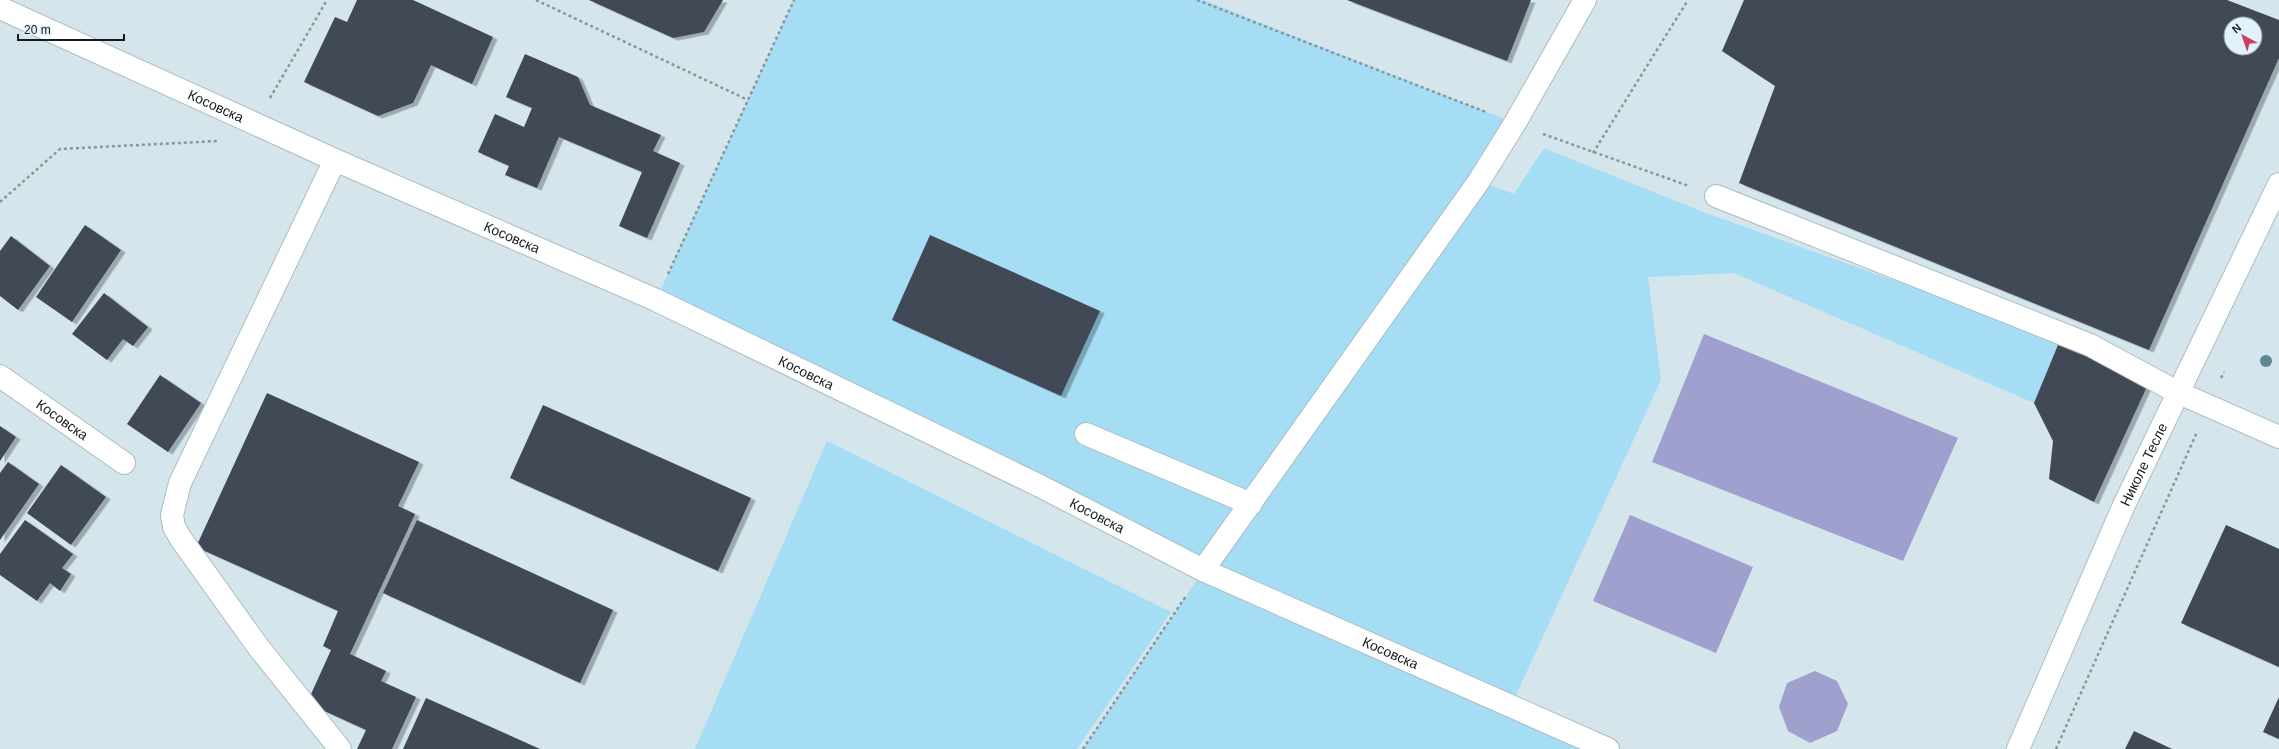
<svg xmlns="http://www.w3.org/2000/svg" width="2279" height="749" font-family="Arial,sans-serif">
	<defs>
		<filter id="shadow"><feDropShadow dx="4.5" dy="2.5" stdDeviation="0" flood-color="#0004"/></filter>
	</defs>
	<rect width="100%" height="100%" fill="#d4e5ec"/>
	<!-- green -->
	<path fill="#a5ddf5" d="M794,0H1203L1515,123L1479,181L1514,194L1544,148L1706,213L2060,340L2034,403L1734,273L1648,277L1661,380L1511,706L1608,749H1083L1203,571L656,300Z
		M827,441L1171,612L1077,749H695Z"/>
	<!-- water -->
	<path fill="#9fa0ce" d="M1704,334L1958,438L1903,561L1652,462Z
		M1630,515L1753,567L1716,653L1593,601Z
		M1815,671L1837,681L1848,704L1837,731L1810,743L1788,731L1779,707L1787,683Z"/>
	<!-- building -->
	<path fill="#414954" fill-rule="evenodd" filter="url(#shadow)" d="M357,0H413L493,37L472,84L431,65L413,103L378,116L304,82L335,17L347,22Z
		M589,0H723L704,32L673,38Z
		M1347,0H1531L1507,61Z
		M1744,0H2227L2279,20V58L2149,350L1739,183L1775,86L1722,51ZM2231,24H2255V48H2231Z
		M525,54L578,77L590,105L661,135L653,151L680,163L647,238L619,226L642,172L559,137L537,188L505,175L509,166L478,152L495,114L524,127L532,108L506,97Z
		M85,225L121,250L72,322L36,297Z
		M930,235L1100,311L1061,396L892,320Z
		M11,236L50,266L18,310L0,296V251Z
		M104,293L148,327L133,346L123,339L107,360L72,334Z
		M2060,340L2150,380L2094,502L2049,479L2053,441L2034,403Z
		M160,375L201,403L168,452L127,424Z
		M267,393L419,462L398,506L415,514L350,654L386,671L381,681L416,697L392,749H357L366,730L307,703L331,650L323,646L338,611L196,547Z
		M543,405L751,498L718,571L510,478Z
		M0,426L16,437L0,461Z
		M8,462L39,484L0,540V473Z
		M61,465L106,497L71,545L27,513Z
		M25,520L73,554L62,568L71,574L60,591L50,583L37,601L0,575V554Z
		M417,520L613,610L580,683L383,593Z
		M2226,525L2279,549V667L2181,623Z
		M2279,697V739L2263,732Z
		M426,698L540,749H403Z
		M2134,731L2172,749H2125Z"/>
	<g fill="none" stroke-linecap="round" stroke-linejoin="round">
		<!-- minor casing -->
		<g stroke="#acbcc4" stroke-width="24">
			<g id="minor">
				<path id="s1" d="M0,8L335,160L656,300L1040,486L1203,570L1608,749"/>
				<path d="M335,160L180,483L172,515L174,527L181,539L259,648L340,749"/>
				<path d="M1716,196L2090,345L2177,392L2279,437"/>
				<path id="s2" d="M0,376L124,463"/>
				<path d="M1086,434L1251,504"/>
				<path d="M1203,570L1479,181L1515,123L1585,0"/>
				<path id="s3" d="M2018,749L2124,505L2279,184"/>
			</g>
		</g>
		<!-- path -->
		<path stroke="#8a969b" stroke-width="2.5" stroke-dasharray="3 3" stroke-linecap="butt" d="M536,0L748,100
			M1197,0L1486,112
			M270,98L327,0
			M1543,134L1689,186
			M1593,153L1688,0
			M0,202L60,149L218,141
			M668,274L794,0
			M2221,378L2224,372
			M1083,749L1186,596
			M2056,749L2197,432"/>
		<!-- minor -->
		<use href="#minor" stroke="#fff" stroke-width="22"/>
	</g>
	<!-- trees -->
	<circle fill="#628692" cx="2266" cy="361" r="6"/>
	<g text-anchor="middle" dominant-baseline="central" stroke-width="4" stroke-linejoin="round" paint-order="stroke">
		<!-- street labels -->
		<g font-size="14" fill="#151b1d" stroke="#e1f2fa">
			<text stroke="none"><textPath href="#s1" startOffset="237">Косовска</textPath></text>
			<text stroke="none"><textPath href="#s1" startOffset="561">Косовска</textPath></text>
			<text stroke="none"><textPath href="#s1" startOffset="885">Косовска</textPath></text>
			<text stroke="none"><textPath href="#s2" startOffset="76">Косовска</textPath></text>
			<text stroke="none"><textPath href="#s3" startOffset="311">Николе Тесле</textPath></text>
			<text stroke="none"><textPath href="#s1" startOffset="1209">Косовска</textPath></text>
			<text stroke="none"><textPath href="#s1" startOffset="1533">Косовска</textPath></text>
		</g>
	</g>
	<!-- north arrow -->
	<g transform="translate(2243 36) rotate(320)"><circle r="19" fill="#e1f2fa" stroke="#8f9ca2"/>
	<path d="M0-3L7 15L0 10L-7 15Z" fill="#ce3e60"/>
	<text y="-6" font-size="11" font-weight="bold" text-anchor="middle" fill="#151b1d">N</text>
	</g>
	<!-- scale -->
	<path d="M18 34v6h106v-6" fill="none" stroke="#151b1d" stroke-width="2"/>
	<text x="24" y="34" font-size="12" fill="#151b1d" stroke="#e1f2fa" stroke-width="3" paint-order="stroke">20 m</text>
</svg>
